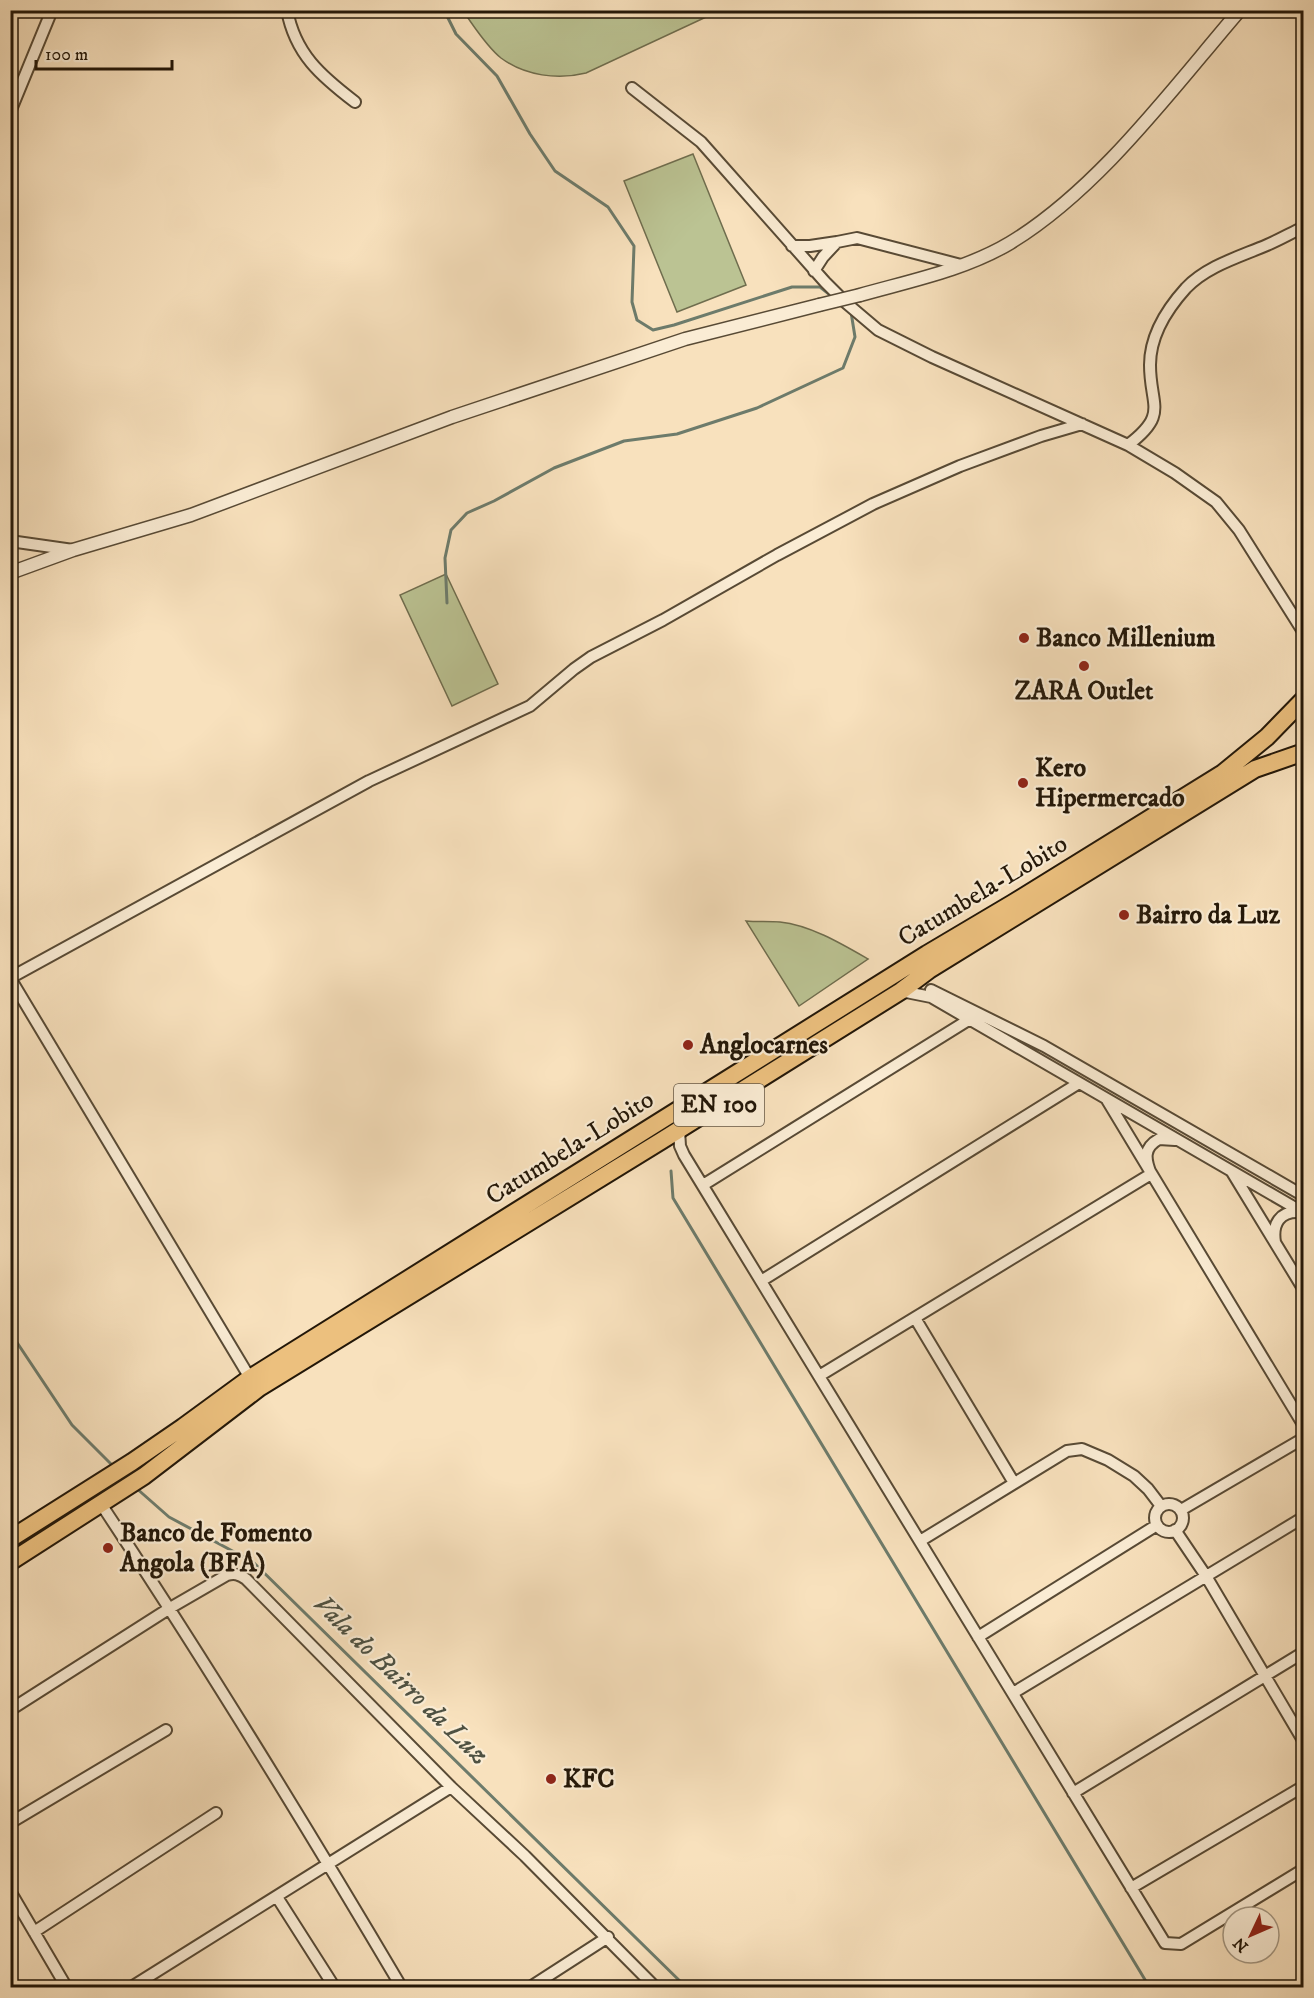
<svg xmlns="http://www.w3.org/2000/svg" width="1314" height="1998" font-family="'IM FELL DW Pica',serif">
	<rect width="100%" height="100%" fill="#f8e1bd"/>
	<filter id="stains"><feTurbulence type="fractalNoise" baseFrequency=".00333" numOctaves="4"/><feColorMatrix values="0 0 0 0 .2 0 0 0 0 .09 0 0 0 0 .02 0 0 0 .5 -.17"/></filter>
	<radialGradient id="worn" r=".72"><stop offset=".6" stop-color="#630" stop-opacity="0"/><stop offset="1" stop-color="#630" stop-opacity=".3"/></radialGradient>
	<!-- green -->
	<path fill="#bbc393" stroke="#6f6d4e" stroke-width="1.5" d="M463,11H719L586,73C558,80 525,76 501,58C486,46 474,26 463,11Z
		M693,154L746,285L677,312L624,181Z
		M446,574L498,684L452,706L400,595Z
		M746,921C757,922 769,921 780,922C810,925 842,944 868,959L799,1006Z"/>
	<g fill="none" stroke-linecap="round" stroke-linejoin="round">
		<!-- stream -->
		<path stroke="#6d7b6b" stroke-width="3" d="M444,10L456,34L497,76L530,134L555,171L608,207L634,246L632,302L637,320L653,330L674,325L792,287H820L834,298
			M447,603L445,558L451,530L467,513L494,501L554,468L624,441L677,434L757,408L843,368L855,337L851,312
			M671,1171L673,1198L1150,1988
			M10,1332L72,1425L113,1466
			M135,1487L169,1517L253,1562L687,1988"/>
		<!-- minor casing -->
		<g stroke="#584a35" stroke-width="14">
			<path id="minor" d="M287,10C295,54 321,76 355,102
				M632,88L701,142L825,282L845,302L878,330L932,357L1128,445L1175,473L1216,502L1239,530L1304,633
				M10,112L52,10
				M792,246H810L837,242
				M814,271L823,257L837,242L857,238L961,265
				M1128,445C1169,414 1150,406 1150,365C1150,336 1167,309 1186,288C1207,266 1239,257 1267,245C1279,240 1291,233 1304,227
				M10,541L73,550
				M10,978L369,781L530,706L574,669L591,657L663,620L777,555L873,504L960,466L1041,436L1082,424
				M10,978L250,1378
				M931,990L1044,1046L1304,1196
				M901,991L931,997L1304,1213
				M1107,1100L1304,1426
				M679,1130L680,1146L684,1155L1165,1943L1181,1944L1304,1869
				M1232,1172L1304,1290
				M703,1185L970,1019
				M1275,1242C1272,1224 1280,1211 1299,1212
				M761,1281L1079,1083
				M915,1318L1014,1483
				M819,1376L1151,1174C1145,1159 1143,1148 1159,1139L1175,1140
				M101,1504C206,1662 305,1824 402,1988
				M1155 1518a14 14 0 1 1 28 0a14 14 0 1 1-28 0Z
				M1181,1510L1304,1438
				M1175,1530L1206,1576L1304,1742
				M920,1541L1067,1451L1082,1449L1108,1460L1134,1476L1148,1489L1161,1506
				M978,1637L1157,1525
				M1013,1693L1304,1517
				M10,1710L170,1608L227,1575C234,1573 239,1574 246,1579L451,1787L525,1856L656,1988
				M1073,1793L1304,1652
				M10,1823L166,1730
				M1131,1888L1304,1786
				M10,1891L67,1988
				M277,1897L335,1988
				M34,1932L216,1813
				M130,1988L451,1787
				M529,1988L608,1937"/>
		</g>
		<!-- tertiary casing -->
		<g stroke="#584a35" stroke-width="15">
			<path id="tertiary" d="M860,295C909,281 965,270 1010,243C1099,189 1172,89 1240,10
				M10,573L73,550L191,515L452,417L685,339L819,305"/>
		</g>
		<!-- primary casing -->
		<g stroke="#231708" stroke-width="20">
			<path id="primary" d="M10,1539L132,1462L183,1427L250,1378L927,954L1013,903L1223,773L1267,737L1304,699
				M10,1562L144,1476L259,1388L661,1141L901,991L929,970L1255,769L1304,752"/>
		</g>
		<!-- minor -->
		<use href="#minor" stroke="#faecd4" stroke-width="10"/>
		<!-- tertiary -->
		<use href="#tertiary" stroke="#faecd4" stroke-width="12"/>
		<!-- primary -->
		<use href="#primary" stroke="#ecc07e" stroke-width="16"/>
		<!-- tertiary-bridge casing -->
		<g stroke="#584a35" stroke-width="15" stroke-linecap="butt">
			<path id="tertiary-bridge" d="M819,305L860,295"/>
		</g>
		<!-- tertiary-bridge -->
		<use href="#tertiary-bridge" stroke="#faecd4" stroke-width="12"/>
	</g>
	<!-- markers -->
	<g fill="#8f2418" stroke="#faecd4" stroke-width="2">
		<circle cx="1024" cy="638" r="6"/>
		<circle cx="1084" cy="666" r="6"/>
		<circle cx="1023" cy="783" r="6"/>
		<circle cx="1124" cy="915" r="6"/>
		<circle cx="688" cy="1045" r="6"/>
		<circle cx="108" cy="1548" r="6"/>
		<circle cx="551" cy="1779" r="6"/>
	</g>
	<g text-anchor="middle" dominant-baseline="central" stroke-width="4.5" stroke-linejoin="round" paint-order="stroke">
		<!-- shield labels -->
		<rect fill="#faecd4" stroke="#645745" stroke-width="1.5" x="674" y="1084" width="90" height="42" rx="4.5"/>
		<g font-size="24" font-weight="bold" fill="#231708">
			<text x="719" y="1105">EN 100</text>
		</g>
		<!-- poi labels -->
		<g font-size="26" font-weight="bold" fill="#231708" stroke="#faecd4" text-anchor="start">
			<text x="1036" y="638">Banco Millenium</text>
			<text x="1084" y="691" text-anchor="middle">ZARA Outlet</text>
			<text x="1035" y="768">Kero<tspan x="1035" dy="30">Hipermercado</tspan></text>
			<text x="1136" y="915">Bairro da Luz</text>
			<text x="700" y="1045">Anglocarnes</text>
			<text x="120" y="1533">Banco de Fomento<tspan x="120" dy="30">Angola (BFA)</tspan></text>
			<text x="563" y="1779">KFC</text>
		</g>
		<!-- street labels -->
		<g font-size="26" fill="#231708" stroke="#faecd4">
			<text transform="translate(983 891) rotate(-31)">Catumbela-Lobito</text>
			<text transform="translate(570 1148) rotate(-32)">Catumbela-Lobito</text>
		</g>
		<!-- water labels -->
		<g font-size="27" font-style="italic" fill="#4e5142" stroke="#faecd4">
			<text transform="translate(401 1680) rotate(44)">Vala do Bairro da Luz</text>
		</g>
	</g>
	<!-- margin -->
	<rect width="1314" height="1998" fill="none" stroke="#f8e1bd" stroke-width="36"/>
	<rect x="12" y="12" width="1290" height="1974" fill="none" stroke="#231708" stroke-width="3"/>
	<rect x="18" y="18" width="1278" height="1962" fill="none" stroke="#231708" stroke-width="1.5"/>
	<!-- north arrow -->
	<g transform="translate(1251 1935) rotate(226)"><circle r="28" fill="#faecd4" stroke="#a49782" stroke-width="1.5"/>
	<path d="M0-4.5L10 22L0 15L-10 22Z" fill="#8f2418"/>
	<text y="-9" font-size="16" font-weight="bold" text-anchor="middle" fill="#231708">N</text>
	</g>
	<!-- scale -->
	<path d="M36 60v9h136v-9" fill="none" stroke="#231708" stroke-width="3"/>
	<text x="45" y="60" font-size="18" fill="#231708" stroke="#faecd4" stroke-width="4.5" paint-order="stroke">100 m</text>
	<rect width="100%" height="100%" filter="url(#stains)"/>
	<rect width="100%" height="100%" fill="url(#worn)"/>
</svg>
